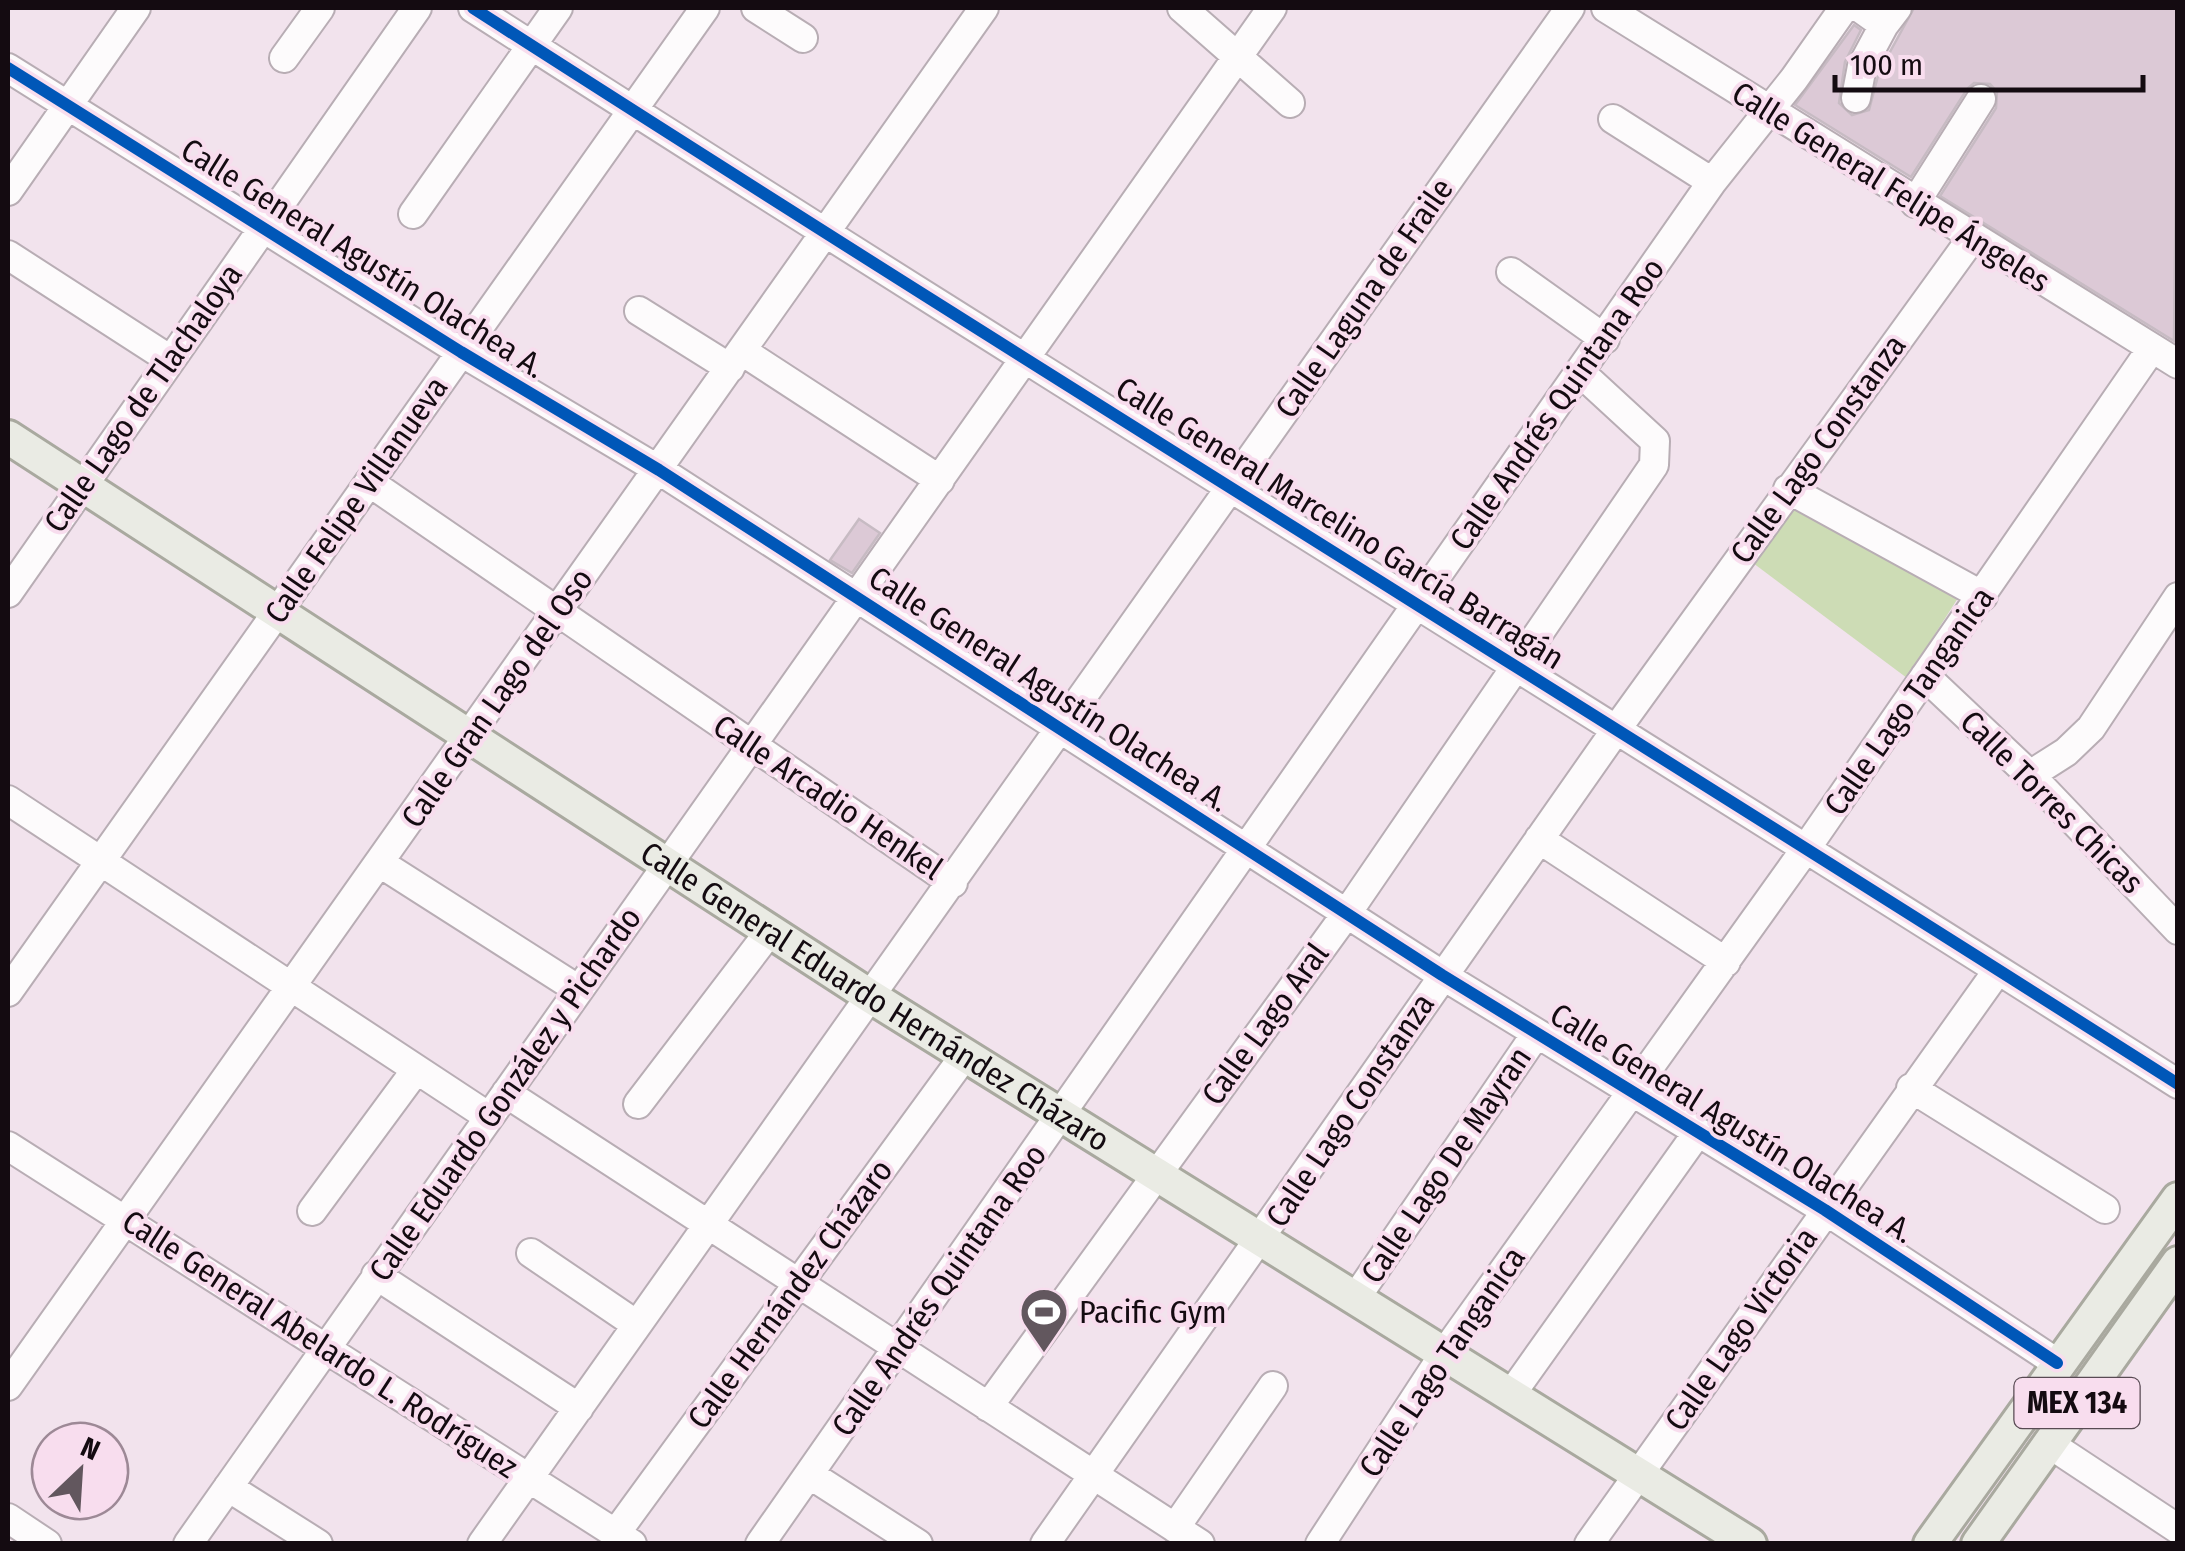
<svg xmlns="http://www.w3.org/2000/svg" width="2185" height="1551" font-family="'Fira Sans Condensed',sans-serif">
	<rect width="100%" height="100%" fill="#f2e3ed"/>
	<!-- green -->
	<path fill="#cddcb5" d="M1790,503L1958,598L1907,678L1749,560Z"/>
	<!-- building -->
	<path fill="#dcc9d6" stroke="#c7bbc3" stroke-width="2.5" d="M1914,8H2178L2174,341L1940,196L1996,108L1997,92L1990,84L1974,83L1967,89L1911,177L1795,105L1854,25L1861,30L1845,62L1839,103L1852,115L1869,110L1879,72Z
		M859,519L880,533L852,573L830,560Z"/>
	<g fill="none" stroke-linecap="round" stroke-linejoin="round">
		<!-- minor casing -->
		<g stroke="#b8adb4" stroke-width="32">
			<path id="minor" d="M473,8C1038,371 1611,723 2178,1084
				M756,8L803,38
				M1182,8L1290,103
				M1606,8L2178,364
				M1860,8L1884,25L1897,8
				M284,58L320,8
				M8,68L461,352L659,470L1442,975L1825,1210L2057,1363
				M1856,98L1862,66L1884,25
				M1613,119L1712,182
				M8,191L136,8
				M1915,203L1981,99
				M413,214L558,8
				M8,255L169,359
				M1511,272L1605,339
				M639,311L730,368
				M742,351L940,480
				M369,482L953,883
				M1788,489L1983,596
				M8,593L417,8
				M1925,676L2030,775L2178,930
				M2030,775L2066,752L2091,728L2178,597
				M8,800L489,1117
				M1539,839L1726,962
				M380,863L579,990
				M8,992L705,8
				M1911,1088L2105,1209
				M506,1093L1200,1544
				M638,1104L770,931
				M8,1146L632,1544
				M312,1211L416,1070
				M531,1253L637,1325
				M376,1275L579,1408
				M1357,1296L1536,1034
				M8,1386L984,8
				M1512,1393L1698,1132
				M988,1407L1347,913L1654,465L1655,441L1580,372
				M2048,1443L2178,1529
				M809,1474L918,1544
				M228,1487L318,1544
				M8,1518L47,1544
				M1175,1528L1273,1386
				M616,1533L965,1055
				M188,1544L1272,8
				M482,1544L1570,8
				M760,1544L1712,182L1794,79L1844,8
				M1045,1544L1618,727L1972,238
				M1320,1544L1446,1351L1807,847L2152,348
				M1589,1544L1998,970"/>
		</g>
		<!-- major casing -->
		<g stroke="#a9a99f" stroke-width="38">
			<g id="major">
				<path id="s1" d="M8,437L873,998L1750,1544"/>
				<path d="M1930,1544L2178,1199"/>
				<path d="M1978,1544L2178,1263"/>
			</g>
		</g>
		<!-- minor -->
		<use href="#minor" stroke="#fdfbfc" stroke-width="28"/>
		<!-- major -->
		<use href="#major" stroke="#eaebe4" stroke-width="32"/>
		<!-- cycleway casing -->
		<g stroke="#f8ddee" stroke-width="19">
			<path id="cycleway" d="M473,8C1038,371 1611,723 2178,1084
				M8,68L461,352L659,470L1442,975L1825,1210L2057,1363"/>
		</g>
		<!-- cycleway -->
		<use href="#cycleway" stroke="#0057b8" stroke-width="12"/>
	</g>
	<!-- icons -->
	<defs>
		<g id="stadium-pin" transform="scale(2.5)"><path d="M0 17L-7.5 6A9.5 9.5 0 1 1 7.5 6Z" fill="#62575e" stroke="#f8ddee"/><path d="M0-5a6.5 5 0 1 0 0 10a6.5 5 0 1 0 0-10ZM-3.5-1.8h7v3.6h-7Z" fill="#fff"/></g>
	</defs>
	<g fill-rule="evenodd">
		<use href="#stadium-pin" x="1044" y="1312"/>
	</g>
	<g text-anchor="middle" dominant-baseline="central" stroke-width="8" stroke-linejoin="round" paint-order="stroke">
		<!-- shield labels -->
		<rect fill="#f8ddee" stroke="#584a53" stroke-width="2.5" x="2014.5" y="1378" width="125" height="50" rx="8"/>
		<g font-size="30" font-weight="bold" fill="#140b11">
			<text x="2077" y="1403">MEX 134</text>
		</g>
		<!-- street labels -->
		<g font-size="32" fill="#140b11" stroke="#f8ddee">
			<text transform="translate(1891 187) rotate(32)">Calle General Felipe Ángeles</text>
			<text transform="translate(363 258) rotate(32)">Calle General Agustín Olachea A.</text>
			<text transform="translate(1364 298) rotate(-55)">Calle Laguna de Fraile</text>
			<text transform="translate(143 398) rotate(-55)">Calle Lago de Tlachaloya</text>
			<text transform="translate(1557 404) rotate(-55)">Calle Andrés Quintana Roo</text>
			<text transform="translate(1818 449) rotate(-54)">Calle Lago Constanza</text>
			<text transform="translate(356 500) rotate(-55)">Calle Felipe Villanueva</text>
			<text transform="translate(1340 523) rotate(32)">Calle General Marcelino García Barragán</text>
			<text transform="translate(1049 689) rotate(33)">Calle General Agustín Olachea A.</text>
			<text transform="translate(497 698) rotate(-55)">Calle Gran Lago del Oso</text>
			<text transform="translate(1909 701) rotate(-55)">Calle Lago Tanganica</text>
			<text transform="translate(828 797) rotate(34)">Calle Arcadio Henkel</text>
			<text transform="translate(2052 802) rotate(45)">Calle Torres Chicas</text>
			<text stroke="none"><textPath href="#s1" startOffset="1032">Calle General Eduardo Hernández Cházaro</textPath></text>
			<text transform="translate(1265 1024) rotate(-54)">Calle Lago Aral</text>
			<text transform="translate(505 1094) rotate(-55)">Calle Eduardo González y Pichardo</text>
			<text transform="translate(1350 1110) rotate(-56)">Calle Lago Constanza</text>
			<text transform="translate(1732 1123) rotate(32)">Calle General Agustín Olachea A.</text>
			<text transform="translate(1446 1165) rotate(-56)">Calle Lago De Mayran</text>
			<text transform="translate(939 1290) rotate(-55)">Calle Andrés Quintana Roo</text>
			<text transform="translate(790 1294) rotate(-54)">Calle Hernández Cházaro</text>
			<text transform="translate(1741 1329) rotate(-55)">Calle Lago Victoria</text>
			<text transform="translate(320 1344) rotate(33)">Calle General Abelardo L. Rodríguez</text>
			<text transform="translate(1442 1362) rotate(-56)">Calle Lago Tanganica</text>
		</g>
		<!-- poi labels -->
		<g font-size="32" fill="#140b11" stroke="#f8ddee" text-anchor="start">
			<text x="1079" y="1312">Pacific Gym</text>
		</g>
	</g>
	<!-- border -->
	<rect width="2185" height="1551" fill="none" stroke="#140b11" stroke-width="20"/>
	<!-- north arrow -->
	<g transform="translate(80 1471) rotate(25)"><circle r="48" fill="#f8ddee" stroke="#9d8996" stroke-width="2.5"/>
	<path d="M0-8L18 38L0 25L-18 38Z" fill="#62575e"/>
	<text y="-15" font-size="28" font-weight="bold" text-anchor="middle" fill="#140b11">N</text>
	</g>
	<!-- scale -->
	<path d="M1835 75v15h308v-15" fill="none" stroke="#140b11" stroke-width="5"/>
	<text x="1850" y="75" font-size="30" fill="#140b11" stroke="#f8ddee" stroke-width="8" paint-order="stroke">100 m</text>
</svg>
